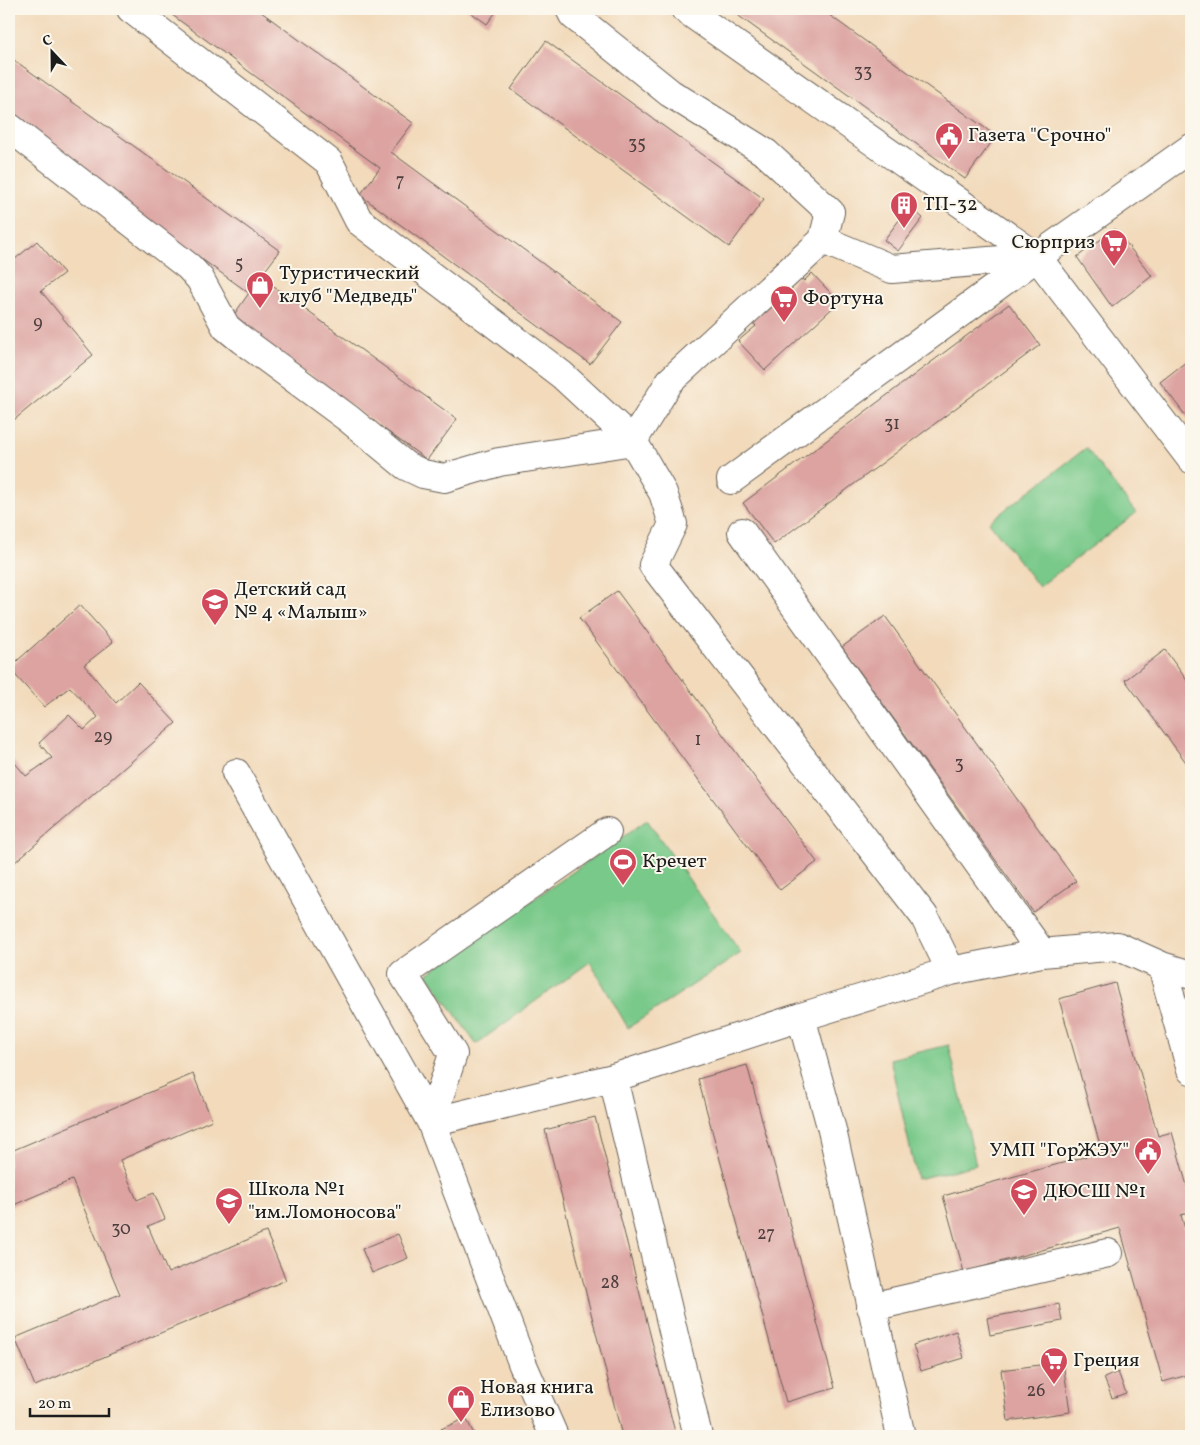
<svg xmlns="http://www.w3.org/2000/svg" width="1200" height="1445" font-family="Vollkorn,serif">
	<rect width="100%" height="100%" fill="#fbf7ec"/>
	<filter id="ink" filterUnits="userSpaceOnUse"><feTurbulence type="fractalNoise" baseFrequency=".02" numOctaves="2"/><feDisplacementMap in="SourceGraphic" scale="10" xChannelSelector="R" yChannelSelector="G"/><feConvolveMatrix kernelMatrix="1 2 1 2 8 2 1 2 1" color-interpolation-filters="sRGB"/></filter>
	<filter id="wash" filterUnits="userSpaceOnUse"><feTurbulence type="fractalNoise" baseFrequency=".0096" numOctaves="4" result="noise"/><feDisplacementMap in="SourceGraphic" scale="20" xChannelSelector="R" yChannelSelector="G"/><feGaussianBlur stdDeviation="1.12" result="paint"/><feColorMatrix in="noise" values="0 0 0 0 0 0 0 0 0 0 0 0 0 0 0 0 0 1.4 0 .05"/><feComposite in="paint" operator="in"/></filter>
	<g filter="url(#wash)">
		<rect width="100%" height="100%" fill="#f2dabb"/>
		<!-- green -->
		<path fill="#79c98a" stroke="#4a7253" d="M1086,448L1136,513L1039,587L989,522Z
			M647,820L741,953L628,1028L590,962L476,1044L427,974Z
			M949,1045L976,1165L917,1179L890,1059Z"/>
		<g id="blocks">
			<!-- building -->
			<path fill="#dca3a0" d="M164,9H257L413,123L391,152L622,322L590,364L360,195L380,168Z
				M466,9H498L487,24Z
				M729,9H821L996,136L965,179Z
				M546,41L764,199L729,247L511,89Z
				M14,60L280,251L260,277L457,419L427,460L231,319L249,293L9,121V67Z
				M909,207L923,218L898,251L884,240Z
				M1115,229L1152,276L1112,307L1077,257Z
				M37,241L64,273L41,291L93,355L9,424V264Z
				M812,273L839,302L765,370L738,341L756,326L751,320L799,276L804,281Z
				M1009,304L1040,345L774,544L743,503Z
				M1191,358V423L1160,382Z
				M617,591L817,862L780,890L579,618Z
				M80,605L113,642L84,665L116,703L138,682L176,723L15,862L9,856V801L12,797L9,793V756L26,776L52,758L39,743L69,715L84,730L98,717L70,687L44,707L9,668Z
				M885,616L1076,881L1033,912L842,647Z
				M1165,650L1191,686V769L1125,680Z
				M1115,983L1158,1136L1172,1132L1191,1200V1212L1181,1215L1191,1250V1374L1163,1382L1120,1228L964,1272L943,1196L1102,1152L1059,999Z
				M747,1065L835,1388L786,1402L698,1079Z
				M193,1074L212,1120L120,1160L137,1200L154,1193L165,1219L148,1226L168,1273L266,1232L286,1280L35,1386L15,1338L120,1294L72,1180L9,1207V1152Z
				M595,1117L676,1436H622L545,1130Z
				M398,1234L408,1258L372,1273L362,1249Z
				M1059,1304L1062,1321L990,1335L987,1318Z
				M956,1331L964,1358L921,1371L913,1345Z
				M1063,1362L1070,1412L1008,1421L1001,1370Z
				M1118,1372L1126,1393L1112,1398L1104,1378Z
				M466,1418L475,1436H444L441,1429Z"/>
		</g>
	</g>
	<g filter="url(#ink)">
		<use href="#blocks" fill-opacity="0" stroke="#675e54" stroke-width="1"/>
		<g fill="none" stroke-linecap="round" stroke-linejoin="round">
			<!-- minor casing -->
			<g stroke="#675e54" stroke-width="30">
				<path id="minor" d="M131,9L329,162L359,221L562,375L633,441L663,493L673,524L653,565L924,916L951,971
					M570,9L573,15L670,93L766,153L830,212L823,240
					M685,9L1037,257
					M9,127L189,267L200,279L226,327L242,340L349,419L406,466L423,474L444,478L499,462L633,441L670,381L823,240L892,269L1037,257
					M1191,148L1037,257L1191,459
					M731,480L1037,257
					M742,532L1042,953
					M236,773L431,1122
					M1162,966L1191,975
					M801,1017L951,971L1042,953L1117,946L1162,966L1191,1070
					M613,1078L698,1436
					M431,1122L453,1054L403,974L607,832
					M871,1307L1108,1253
					M554,1436L523,1365L431,1122L613,1078L801,1017L832,1130L901,1436"/>
			</g>
			<!-- minor -->
			<use href="#minor" stroke="#fff" stroke-width="28"/>
		</g>
	</g>
	<!-- icons -->
	<defs>
		<g id="civic-pin" transform="scale(1.4375)"><path d="M0 17L-7.5 6A9.5 9.5 0 1 1 7.5 6Z" fill="#d1495b" stroke="#fbf7ec"/><path d="M-.6-6.5H3V-4.5H.6V-3L4-1V1h2V6H-6V1h2V-1L-.6-3ZM-1.2 2.5V6h2.4V2.5Z" fill="#fff"/></g>
		<g id="building-pin" transform="scale(1.4375)"><path d="M0 17L-7.5 6A9.5 9.5 0 1 1 7.5 6Z" fill="#d1495b" stroke="#fbf7ec"/><path d="M-4-6H4V6H1V3H-1V6H-4ZM-2.5-4.3h1.7v1.8h-1.7ZM.8-4.3h1.7v1.8H.8ZM-2.5-1h1.7V.8h-1.7ZM.8-1h1.7V.8H.8Z" fill="#fff"/></g>
		<g id="supermarket-pin" transform="scale(1.4375)"><path d="M0 17L-7.5 6A9.5 9.5 0 1 1 7.5 6Z" fill="#d1495b" stroke="#fbf7ec"/><path d="M-6-5.5h2.5l.6 2H6L4.5 2H-2.5L-4.4-4H-6ZM-1.5 3.2a1.3 1.3 0 1 0 .1 0ZM3 3.2a1.3 1.3 0 1 0 .1 0Z" fill="#fff"/></g>
		<g id="shop-pin" transform="scale(1.4375)"><path d="M0 17L-7.5 6A9.5 9.5 0 1 1 7.5 6Z" fill="#d1495b" stroke="#fbf7ec"/><path d="M-5-2.5h2.3a2.7 3.5 0 0 1 5.4 0H5L5.5 6h-11ZM-1.5-2.5h3a1.5 2.3 0 0 0-3 0Z" fill="#fff"/></g>
		<g id="school-pin" transform="scale(1.4375)"><path d="M0 17L-7.5 6A9.5 9.5 0 1 1 7.5 6Z" fill="#d1495b" stroke="#fbf7ec"/><path d="M0-5L7-2L0 1L-7-2ZM-4 1L0 2.5L4 1V4Q0 6-4 4Z" fill="#fff"/></g>
		<g id="stadium-pin" transform="scale(1.4375)"><path d="M0 17L-7.5 6A9.5 9.5 0 1 1 7.5 6Z" fill="#d1495b" stroke="#fbf7ec"/><path d="M0-5a6.5 5 0 1 0 0 10a6.5 5 0 1 0 0-10ZM-3.5-1.8h7v3.6h-7Z" fill="#fff"/></g>
	</defs>
	<g fill-rule="evenodd">
		<use href="#civic-pin" x="949" y="136"/>
		<use href="#building-pin" x="904" y="205"/>
		<use href="#supermarket-pin" x="1114" y="243"/>
		<use href="#shop-pin" x="260" y="285"/>
		<use href="#supermarket-pin" x="784" y="299"/>
		<use href="#school-pin" x="215" y="602"/>
		<use href="#stadium-pin" x="623" y="862"/>
		<use href="#civic-pin" x="1148" y="1151"/>
		<use href="#school-pin" x="1024" y="1192"/>
		<use href="#school-pin" x="229" y="1201"/>
		<use href="#supermarket-pin" x="1054" y="1361"/>
		<use href="#shop-pin" x="461" y="1399"/>
	</g>
	<g text-anchor="middle" dominant-baseline="central" stroke-width="4" stroke-linejoin="round" paint-order="stroke">
		<!-- number labels -->
		<g font-size="18" fill="#4c3e3d">
			<text x="863" y="72">33</text>
			<text x="637" y="144">35</text>
			<text x="400" y="181">7</text>
			<text x="239" y="264">5</text>
			<text x="38" y="323">9</text>
			<text x="892" y="424">31</text>
			<text x="103" y="737">29</text>
			<text x="698" y="740">1</text>
			<text x="959" y="764">3</text>
			<text x="121" y="1229">30</text>
			<text x="766" y="1234">27</text>
			<text x="610" y="1283">28</text>
			<text x="1036" y="1391">26</text>
		</g>
		<!-- poi labels -->
		<g font-size="20" fill="#1c1c1c" stroke="#fbf7ec" text-anchor="start">
			<text x="968" y="136">Газета "Срочно"</text>
			<text x="923" y="205">ТП-32</text>
			<text x="1095" y="243" text-anchor="end">Сюрприз</text>
			<text x="279" y="274">Туристический<tspan x="279" dy="23">клуб "Медведь"</tspan></text>
			<text x="803" y="299">Фортуна</text>
			<text x="234" y="590">Детский сад<tspan x="234" dy="23">№ 4 «Малыш»</tspan></text>
			<text x="642" y="862">Кречет</text>
			<text x="1129" y="1151" text-anchor="end">УМП "ГорЖЭУ"</text>
			<text x="248" y="1190">Школа №1<tspan x="248" dy="23">"им.Ломоносова"</tspan></text>
			<text x="1043" y="1192">ДЮСШ №1</text>
			<text x="1073" y="1361">Греция</text>
			<text x="480" y="1388">Новая книга<tspan x="480" dy="23">Елизово</tspan></text>
		</g>
	</g>
	<!-- margin -->
	<rect width="1200" height="1445" fill="none" stroke="#fbf7ec" stroke-width="30"/>
	<!-- north arrow -->
	<g transform="translate(52 52) rotate(338)" stroke="#fbf7ec" stroke-width="4" paint-order="stroke">
	<path d="M0-4L9 19L0 12L-9 19Z" fill="#1c1c1c"/>
	<text y="-8" font-size="14" font-weight="bold" text-anchor="middle" fill="#1c1c1c">С</text>
	</g>
	<!-- scale -->
	<path d="M30 1408v8h79v-8" fill="none" stroke="#1c1c1c" stroke-width="2.5"/>
	<text x="38" y="1408" font-size="15" fill="#1c1c1c" stroke="#fbf7ec" stroke-width="4" paint-order="stroke">20 m</text>
</svg>
